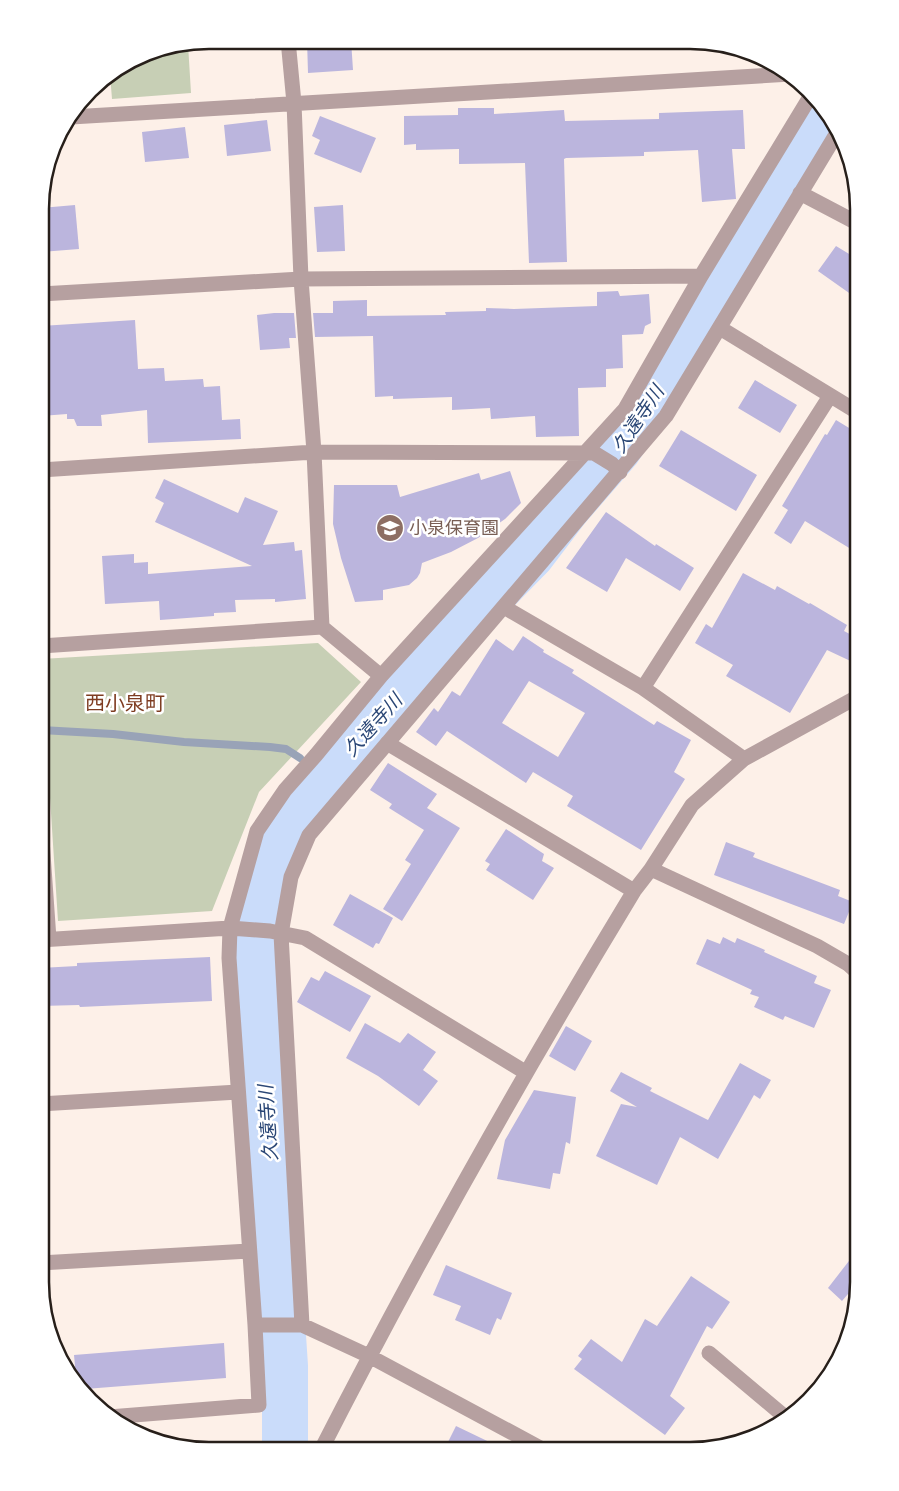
<svg xmlns="http://www.w3.org/2000/svg" width="899" height="1491" font-family="Jost,'Noto Sans JP',sans-serif">
	<rect width="100%" height="100%" fill="#fdf0e8"/>
	<!-- green -->
	<path fill="#c7cfb5" d="M188,44L191,93L112,99L110,74L145,53Z
		M318,643L361,682L259,792L212,911L58,921L41,659Z"/>
	<g fill="none" stroke-linecap="round" stroke-linejoin="round">
		<!-- stream -->
		<path stroke="#99a3b7" stroke-width="8" d="M41,730L113,734L184,742L270,747L286,749L300,758
			M320,774L325,778"/>
		<!-- river -->
		<path stroke="#cadcfa" stroke-width="46" d="M285,1450V1366L257,946L261,902L278,848L298,808L436,653L531,556L566,510L618,450L675,364L740,258L823,115"/>
	</g>
	<!-- building -->
	<path fill="#bbb5dd" fill-rule="evenodd" d="M307,40H351L353,70L308,73Z
		M458,108H494V114L564,110L565,121L659,119V113L743,110L745,149H732L736,199L702,202L698,150L644,152V156L566,158L564,159L567,262L529,263L525,163L459,164V149L416,150V144L404,145V116L458,115Z
		M320,116L376,138L361,173L314,154L320,140L312,136Z
		M267,120L271,151L227,156L224,125Z
		M185,127L189,158L145,162L142,132Z
		M75,205L79,249L41,252V208Z
		M343,205L345,251L317,252L314,207Z
		M836,246L859,260V300L818,271Z
		M618,291L620,296L649,294L651,323L645,326L643,334L622,335L623,368L606,369V387L578,388L579,436L536,437L535,416L491,419L490,408L452,410V397L393,399V396L375,397L373,336L315,337L313,313H333V301L367,300V316L446,315L445,312L486,311V308L514,309L597,306V292Z
		M274,313H294L296,338H289L290,348L260,350L257,315Z
		M135,320L138,369L164,368L165,381L203,379L204,387L220,386L222,420L240,419L241,439L148,443L147,410L101,415L102,426H77L74,419H67V414L41,416V326Z
		M755,380L797,405L780,433L738,408Z
		M836,420L859,434V554L805,521L791,544L774,533L788,510L782,506L825,434L827,435Z
		M681,430L757,475L736,511L659,466Z
		M510,471L521,503L505,519L478,538L451,552L422,563L420,573L417,578L409,585L383,590V600L355,602L341,558L333,524L334,485H397L400,497L479,473L481,480Z
		M164,479L238,513L245,497L278,511L263,545L294,542L295,551L302,550L306,599L275,602V599L235,600L236,612L214,613V616L160,620L159,601L105,604L102,556L134,554V563L148,562V574L252,566L155,522L164,503L155,498Z
		M606,512L655,546L656,544L694,568L680,591L626,558L607,592L566,568Z
		M743,573L775,590L777,586L809,604L810,603L847,625L844,631L859,639V665L827,650L790,713L726,676L733,665L695,643L706,624L712,628Z
		M523,636L544,650L543,652L574,670L572,673L654,725L657,721L691,740L674,772L685,779L641,850L567,806L573,796L533,772L526,783L447,731L436,746L416,732L434,708L438,712L452,691L460,696L496,639L513,651ZM529,681L585,713L558,757L502,723Z
		M388,763L437,794L427,808L460,828L402,921L383,909L411,864L405,860L424,830L389,808L392,804L370,790Z
		M506,829L544,854L542,861L554,868L533,900L486,870L490,864L485,861Z
		M726,842L755,853L753,857L840,890L838,896L853,902L844,924L714,875Z
		M350,894L393,918L379,944L376,943L373,948L333,925Z
		M723,937L735,943L737,938L765,950L764,952L817,976L814,983L831,990L814,1028L785,1016L783,1020L754,1007L759,997L750,994L752,990L696,964L707,939L720,944Z
		M210,957L212,1001L80,1007L79,1005L40,1006V968L77,966V963Z
		M325,971L371,996L350,1032L297,1002L311,977L319,981Z
		M365,1023L400,1043L408,1033L436,1052L423,1070L438,1081L419,1106L378,1076L346,1058Z
		M566,1026L592,1041L575,1071L549,1056Z
		M740,1063L771,1080L760,1099L754,1095L718,1159L680,1137L657,1185L596,1156L621,1104L637,1107L610,1091L621,1072L652,1088L650,1091L708,1120Z
		M534,1090L576,1097L570,1144L566,1142L560,1174L553,1173L550,1189L497,1179L505,1140Z
		M859,1248L857,1299L848,1294L842,1301L828,1288Z
		M446,1265L512,1293L501,1320L497,1318L490,1335L455,1320L461,1306L433,1295Z
		M691,1276L730,1302L712,1329L707,1326L670,1396L685,1408L665,1435L574,1369L582,1359L578,1356L591,1339L622,1362L645,1319L657,1326Z
		M224,1343L226,1378L85,1389L76,1377L74,1355Z
		M456,1426L506,1450H444Z"/>
	<g fill="none" stroke-linecap="round" stroke-linejoin="round">
		<!-- minor -->
		<path stroke="#b6a0a0" stroke-width="15" d="M288,40L294,103L301,279L314,452L322,627L381,676
			M71,117L791,74
			M800,193L859,224
			M41,294L301,279L701,276
			M720,328L859,413
			M41,470L314,452L594,453L612,464L620,472
			M504,607L643,688L744,759
			M41,646L322,627
			M643,688L830,396
			M387,743L634,891
			M41,825L49,939
			M651,869L817,946L848,964L859,974
			M40,940L230,928L270,931L305,938L525,1072
			M40,1104L238,1092
			M40,1263L249,1251
			M255,1325H302L369,1356L546,1451
			M302,1325L281,934L291,877L309,835L666,416L837,133
			M709,1353L784,1416
			M109,1417L259,1405L255,1325L229,958L230,928L257,831L285,790L316,755L381,676L625,409L701,276L810,97
			M321,1450C418,1260 523,1074 634,891L651,869L692,805L744,759L859,696"/>
	</g>
	<!-- icons -->
	<defs>
		<g id="school-disc" transform="scale(1.4375)"><circle r="9.5" fill="#8d6e63" stroke="#fff"/><path d="M0-5L7-2L0 1L-7-2ZM-4 1L0 2.5L4 1V4Q0 6-4 4Z" fill="#fff"/></g>
	</defs>
	<g fill-rule="evenodd">
		<use href="#school-disc" x="390" y="528"/>
	</g>
	<g text-anchor="middle" dominant-baseline="central" stroke-width="5" stroke-linejoin="round" paint-order="stroke">
		<!-- education labels -->
		<g font-size="18" fill="#785e54" stroke="#fff" text-anchor="start">
			<text x="409" y="528">小泉保育園</text>
		</g>
		<!-- water labels -->
		<g font-size="19" font-style="italic" fill="#2b4776" stroke="#fff">
			<text transform="translate(638 419) rotate(-56)">久遠寺川</text>
			<text transform="translate(373 725) rotate(-48)">久遠寺川</text>
			<text transform="translate(268 1123) rotate(-94)">久遠寺川</text>
		</g>
		<!-- quarter labels -->
		<g font-size="20" fill="#7e3c21" stroke="#fff">
			<text x="125" y="703">西小泉町</text>
		</g>
	</g>
	<!-- crop -->
	<path d="M0 0H899V1491H0ZM209 49H690A160 160 0 0 1 850 209V1282A160 160 0 0 1 690 1442H209A160 160 0 0 1 49 1282V209A160 160 0 0 1 209 49Z" fill="#fff" fill-rule="evenodd"/>
	<path fill="none" stroke="#271f1a" stroke-width="2.5" d="M209 49H690A160 160 0 0 1 850 209V1282A160 160 0 0 1 690 1442H209A160 160 0 0 1 49 1282V209A160 160 0 0 1 209 49Z"/>
</svg>
